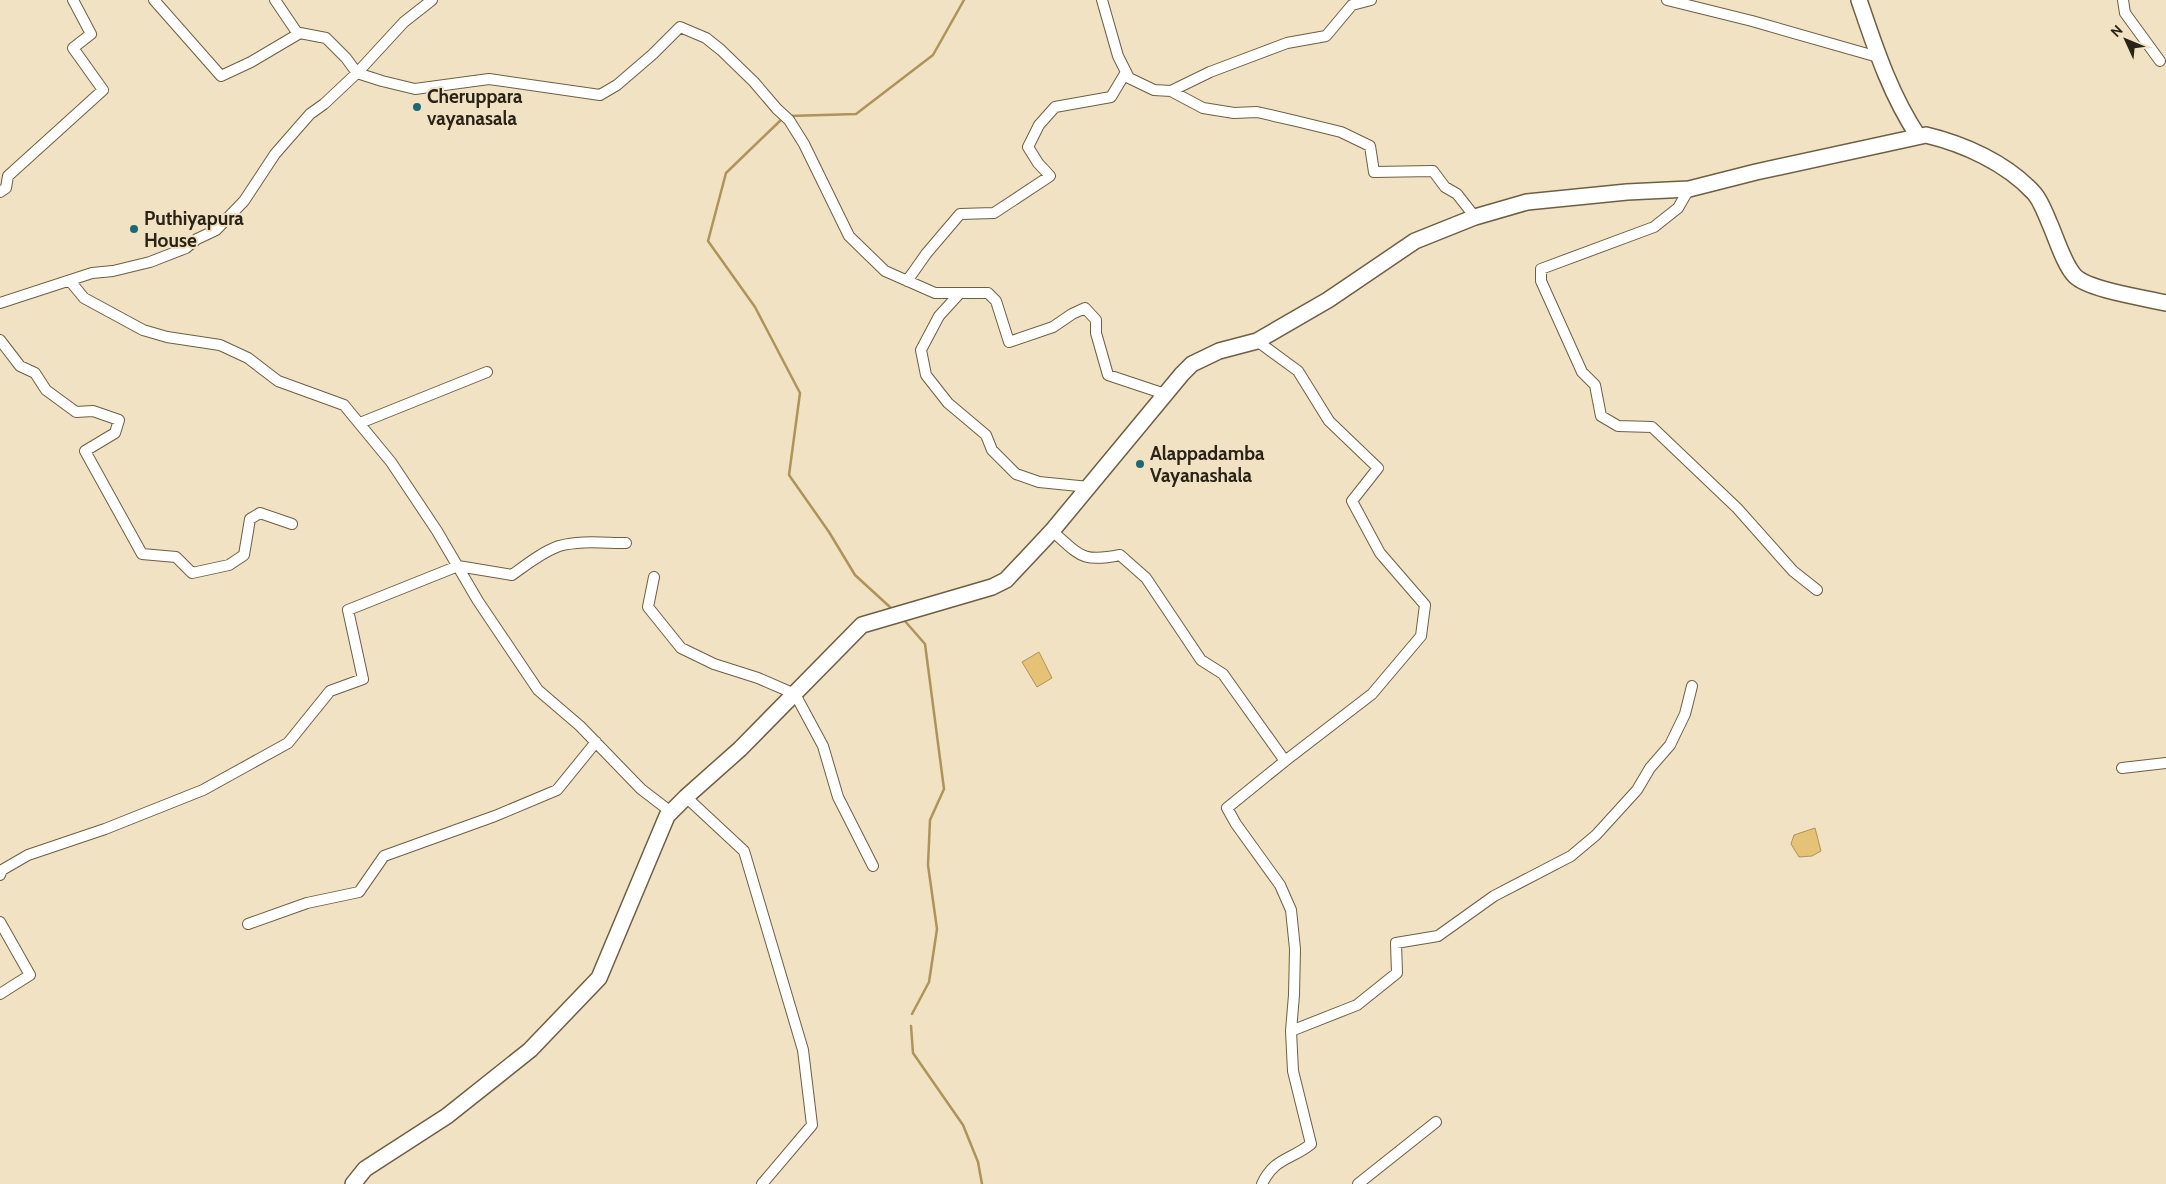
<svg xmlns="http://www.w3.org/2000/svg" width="2166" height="1184" font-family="Cabin,sans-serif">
	<rect width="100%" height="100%" fill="#f1e2c3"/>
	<!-- water -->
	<path fill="#e6c277" stroke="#ae935a" d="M1039,652L1052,678L1037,687L1022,662Z
		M1815,828L1821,851L1812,856L1799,857L1791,844L1794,835Z"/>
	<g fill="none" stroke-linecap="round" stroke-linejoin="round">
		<!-- stream -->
		<path stroke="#ae935a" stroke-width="2.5" d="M789,116L856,114L933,55L964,0
			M782,119L726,173L708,241L755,307L800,393L789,475L829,532L855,575L891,608
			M904,620L925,644L944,789L930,820L928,865L937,929L929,982L912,1014
			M911,1026L913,1053L963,1125L978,1162L982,1184"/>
		<!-- street casing -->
		<g stroke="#6d5f44" stroke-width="12">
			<path id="street" d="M275,0L298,34
				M432,0L404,22L357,73L382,81L415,89L489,79L600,95L617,85L653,54L680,27L706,38L721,50L754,82L777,109L789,120L804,144L849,236L885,271L935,293H988L996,301L1009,342L1053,327L1072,314L1085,308L1096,320V333L1108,375L1165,394
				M1102,0L1118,56L1129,78L1154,90L1171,91L1203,108L1234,113L1257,112L1296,121L1341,132L1370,146L1374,172L1433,171L1445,187L1457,194L1475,217
				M1667,0L1752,21L1878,57
				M2123,0L2125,13L2160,61
				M1171,91L1210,72L1287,43L1326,36L1352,5L1371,0
				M1689,189L1678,208L1654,227L1541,269V281L1582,372L1595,385L1601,416L1618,426L1652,427L1737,508L1793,571L1817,590
				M0,192L6,188L8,176L103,90L73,48L91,34L73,0
				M70,281L84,298L143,330L167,337L220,345L248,358L278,381L344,405L391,462L437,531L478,601L538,690L580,726L641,789L671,812
				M907,281L926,254L960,214L994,213L1050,176L1038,163L1028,147L1039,125L1055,107L1111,97L1126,72
				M960,293L939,316L921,350L926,375L948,403L986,435L992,450L1016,474L1039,482L1089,487
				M0,303L92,273L113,271L150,262L186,248L197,239L216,230L244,201L275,154L310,114L324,104L357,73L346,58L326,38L300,33L251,62L221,76L154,0
				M0,340L20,366L35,373L46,390L76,412L93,411L119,420L115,433L85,451L142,554L176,557L192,573L229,565L244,555L250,519L260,513L292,524
				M1257,341L1298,371L1329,421L1378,468L1352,501L1380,553L1425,605L1421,636L1372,694L1285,761
				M360,423L487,372
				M1052,531C1080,555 1081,563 1120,555L1146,578L1201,660L1223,674L1285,761L1227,808L1236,824L1280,885L1291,910L1295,949L1294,995L1291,1031L1293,1071L1311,1144C1291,1160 1274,1158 1262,1184
				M654,577L648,607L681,648L714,664L758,678L795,694L823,746L838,797L873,866
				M2122,768L2166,763
				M686,797L744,851L803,1050L812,1125L762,1184
				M0,875L2,870L28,855L105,829L203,790L288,743L330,691L363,679L348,610L458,566L512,575C526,565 542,552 559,546C580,540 604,543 626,543
				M0,922L30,975L0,994
				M248,924L307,903L359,892L384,856L495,816L557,790L596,742
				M1291,1031L1357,1005L1397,973L1396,943L1438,936L1494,896L1571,856L1596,835L1637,790L1650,768L1670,745L1685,714L1692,686
				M1358,1184L1436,1122"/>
		</g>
		<!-- secondary casing -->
		<g stroke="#6d5f44" stroke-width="18">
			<path id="secondary" d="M1859,0C1875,47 1890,94 1918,136
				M353,1184L365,1169L447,1116L530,1050L599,978L667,816L686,797L740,749L862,625L992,587L1006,580L1052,531L1182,374L1192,364L1219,351L1257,341L1328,300L1415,241L1475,217L1527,202L1627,192L1689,189L1756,172L1926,135C1964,144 2006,163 2033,192C2040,199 2045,212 2049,222C2056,237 2064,265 2075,276C2089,290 2145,298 2166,303"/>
		</g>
		<!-- street -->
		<use href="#street" stroke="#fff" stroke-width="10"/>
		<!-- secondary -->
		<use href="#secondary" stroke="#fff" stroke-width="15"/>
	</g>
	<!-- markers -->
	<g fill="#1d6872" stroke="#f1e2c3" stroke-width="2">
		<circle cx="417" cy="107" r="5"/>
		<circle cx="134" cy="229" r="5"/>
		<circle cx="1140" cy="464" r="5"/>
	</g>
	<g text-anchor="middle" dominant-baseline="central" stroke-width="4" stroke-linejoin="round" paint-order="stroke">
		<!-- poi labels -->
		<g font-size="19" font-weight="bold" fill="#2a2418" stroke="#f1e2c3" text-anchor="start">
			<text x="427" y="96">Cheruppara<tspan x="427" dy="22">vayanasala</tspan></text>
			<text x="144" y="218">Puthiyapura<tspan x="144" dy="22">House</tspan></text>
			<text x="1150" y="453">Alappadamba<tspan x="1150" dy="22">Vayanashala</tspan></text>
		</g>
	</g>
	<!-- north arrow -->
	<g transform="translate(2126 40) rotate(314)" stroke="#f1e2c3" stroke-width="4" paint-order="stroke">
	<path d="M0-4L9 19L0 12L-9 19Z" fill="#2a2418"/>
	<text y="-8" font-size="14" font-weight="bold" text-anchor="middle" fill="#2a2418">N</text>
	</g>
</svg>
